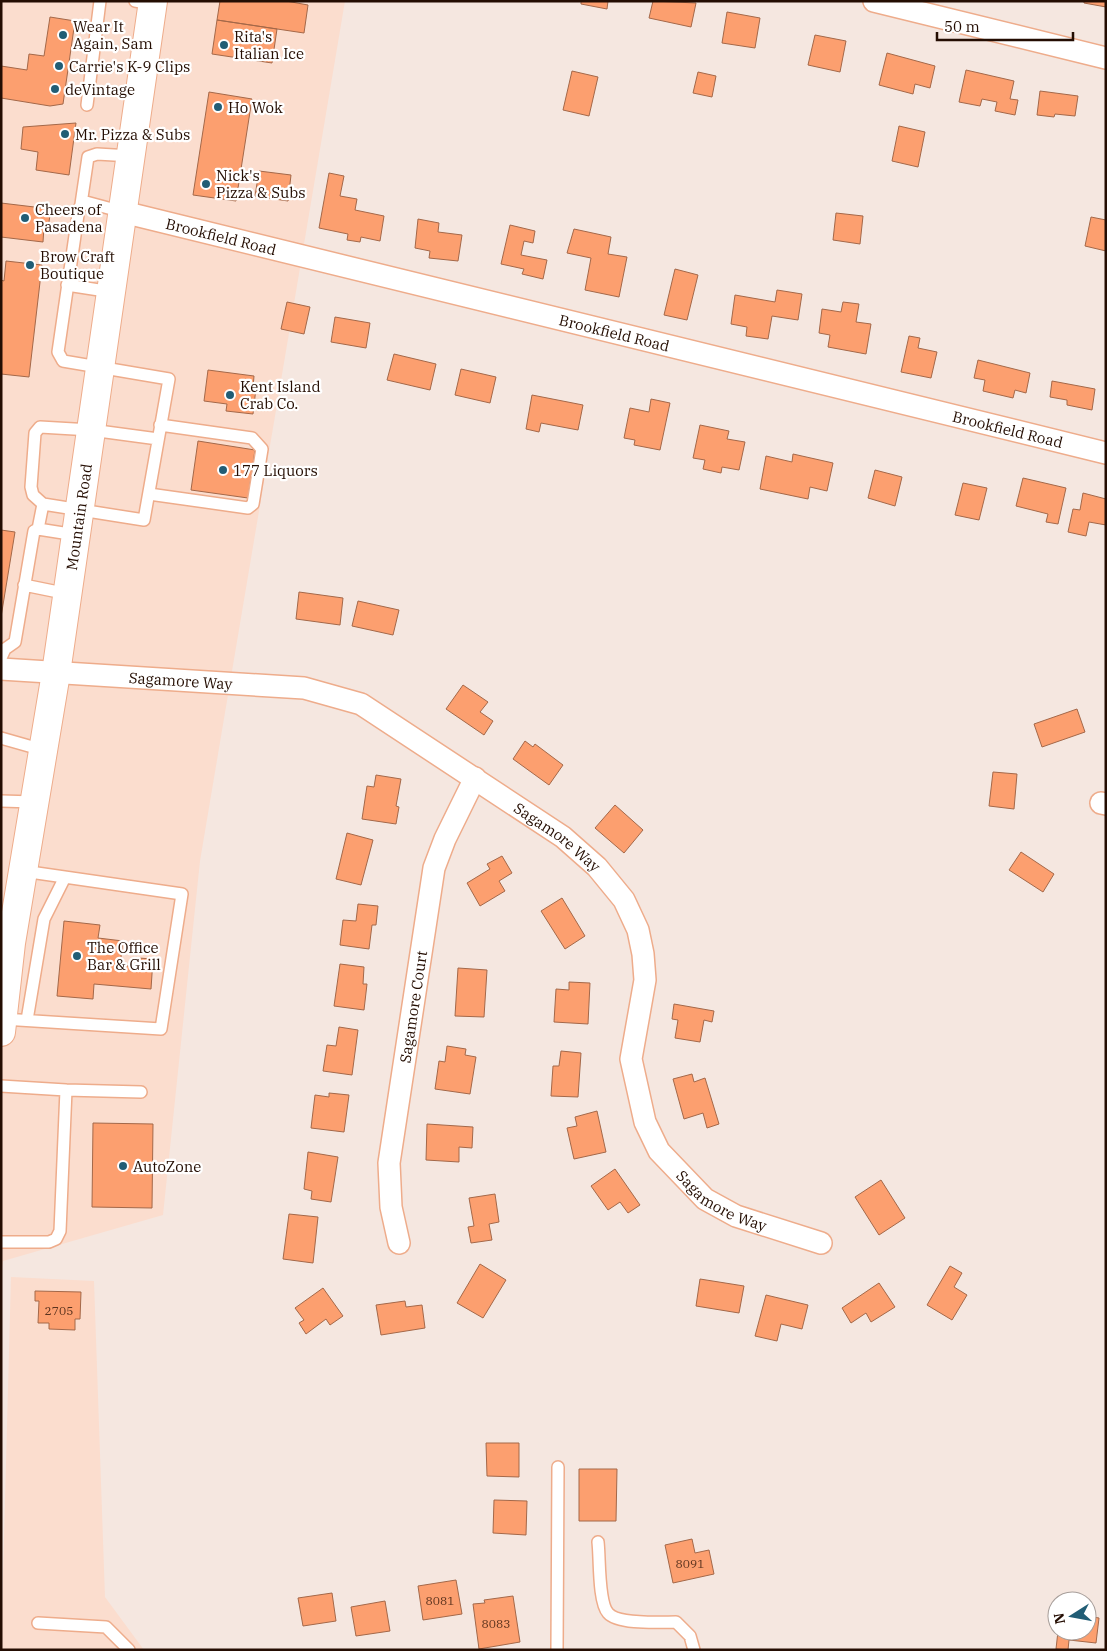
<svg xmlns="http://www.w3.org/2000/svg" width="1107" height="1651" font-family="'IBM Plex Serif',serif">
	<rect width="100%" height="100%" fill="#f5e7e0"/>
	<!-- built -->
	<path fill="#fbddce" d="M1,1H345L200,861L163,1215L3,1261L1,1274Z
		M11,1277L94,1281L105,1597L144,1650H1Z"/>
	<!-- building -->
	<path fill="#fc9f6f" stroke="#a46849" d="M220,1H286L308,5L304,33L217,20Z
		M581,1H608L607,9L581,4Z
		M653,1L696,3L691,27L649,18Z
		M1084,1H1106V7L1084,3Z
		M727,12L760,18L755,48L722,43Z
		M50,17L75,21L63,104L50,106L1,98V66L27,70L29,54L44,56Z
		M217,20L277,29L272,63L212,54Z
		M815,35L846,41L840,72L808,65Z
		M887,53L935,66L930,88L915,84L913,94L879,85Z
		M966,70L1014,81L1010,99L1018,100L1015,115L995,111L997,102L982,99L980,106L959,102Z
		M572,71L598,77L589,116L563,110Z
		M698,72L716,76L712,97L693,93Z
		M1040,91L1078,96L1075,116L1055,114L1054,117L1037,115Z
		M209,92L252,99L236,201L193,195Z
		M76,123L69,175L36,170L38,152L21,149L23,127Z
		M899,126L925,132L918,167L892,161Z
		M259,171L291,175L288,201L255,196Z
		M329,173L344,176L340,196L357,199L355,210L384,216L380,241L361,237L360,242L347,240L348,234L319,228Z
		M1,203L51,209L48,228L44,227L43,242L1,237Z
		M836,213L863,216L860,244L833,240Z
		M1091,217L1106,220V251L1085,246Z
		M418,219L439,223L438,232L462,235L458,261L429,258L430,251L415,248Z
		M510,225L535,231L533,243L524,241L521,255L547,260L543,279L522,274L524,269L501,264Z
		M574,229L611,237L608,254L627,257L619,297L585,290L591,258L567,253Z
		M6,261L42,265L29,377L1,374V280L4,281Z
		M675,269L698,275L687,320L664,315Z
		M777,290L802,294L798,320L772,316L768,339L746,336L747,327L731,324L735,295L775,302Z
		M287,302L310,307L304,334L281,329Z
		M843,302L859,304L856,322L871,324L866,354L828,347L830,335L819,333L822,309L841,312Z
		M335,317L370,323L366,348L331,342Z
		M909,336L920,338L918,348L937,352L931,378L901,372Z
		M394,354L436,364L430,390L387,380Z
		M978,360L1030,373L1026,393L1015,390L1013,398L983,391L985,380L974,378Z
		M461,369L496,377L490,403L455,395Z
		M208,370L254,376L253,388H256L253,414L226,411L227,404L204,401Z
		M1052,381L1095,389L1092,410L1067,405V400L1050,397Z
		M532,395L583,405L578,430L541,423L539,432L526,429Z
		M651,399L670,403L660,450L634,445L635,440L624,438L630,408L649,412Z
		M700,425L729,431L727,439L745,442L739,470L722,467L721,473L703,469L705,460L693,458Z
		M198,441L255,450L248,498L191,490Z
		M793,454L833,463L827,491L810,487L808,499L760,489L766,456L792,462Z
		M875,470L902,477L895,506L868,498Z
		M1023,478L1066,488L1058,524L1046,522L1048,514L1016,506Z
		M963,483L987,488L979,520L955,515Z
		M1083,493L1106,499V525L1089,522L1086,536L1068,532L1073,509L1080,510Z
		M1,530L15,532L1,617Z
		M299,592L343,598L340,625L296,619Z
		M358,601L399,610L393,635L352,626Z
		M463,685L488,702L480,712L493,721L484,735L446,709Z
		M1077,709L1085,732L1042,747L1034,724Z
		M525,741L533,747L535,744L563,765L549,785L513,759Z
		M993,772L1017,774L1014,809L989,806Z
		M376,775L401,779L396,806L399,807L396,824L362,819L367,786L374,787Z
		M615,805L643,830L624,853L595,828Z
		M347,833L373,840L361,885L336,879Z
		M1021,852L1054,874L1043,892L1009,870Z
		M502,856L512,873L499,881L505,891L480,906L467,883L490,869L487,864Z
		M562,898L585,936L565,949L541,911Z
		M358,904L378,906L376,925H372L369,949L340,945L343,920L356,921Z
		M64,921L100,925L98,938L123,941L120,965L137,967L138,958L153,959L151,989L94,984L93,999L57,996Z
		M340,964L364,967L363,984H367L364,1010L334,1006Z
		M458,968L487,970L484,1017L455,1016Z
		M569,982L590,983L588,1024L554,1022L556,989L569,990Z
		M674,1004L714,1011L712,1022L704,1020L700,1042L675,1038L678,1020L672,1019Z
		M339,1027L358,1030L352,1075L323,1071L327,1045L336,1046Z
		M447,1046L466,1049L465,1055L476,1057L470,1094L435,1089L439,1061L445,1062Z
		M561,1051L581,1053L578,1097L551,1096L553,1066H559Z
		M692,1074L694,1082L705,1078L719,1124L707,1128L703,1113L684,1119L673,1079Z
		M329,1093L349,1095L344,1132L311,1128L315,1095L329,1097Z
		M597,1111L606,1152L574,1159L567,1128L577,1126L575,1117Z
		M93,1123L153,1124L152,1208L92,1207Z
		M427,1124L473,1127L472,1148L459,1147V1162L426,1160Z
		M308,1152L338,1157L331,1202L311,1199L312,1191L304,1189Z
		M615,1169L640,1205L628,1213L620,1202L608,1210L591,1186Z
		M881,1180L905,1218L879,1235L855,1197Z
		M495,1194L499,1222L489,1224L492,1240L471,1243L468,1227L474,1226L469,1198Z
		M289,1214L318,1217L313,1263L283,1259Z
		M480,1264L506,1280L483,1318L457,1303Z
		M950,1266L962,1273L954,1287L967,1295L952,1320L927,1305Z
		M700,1279L744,1286L739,1313L696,1306Z
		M879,1283L895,1307L871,1322L866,1313L851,1323L842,1308Z
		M323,1288L343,1316L330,1325L326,1319L306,1334L299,1323L304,1320L295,1308Z
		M35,1291L81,1292L80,1319H75V1330L49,1329V1323H38L39,1301H35Z
		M766,1295L808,1305L802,1329L781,1324L777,1341L755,1336Z
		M405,1301L406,1307L422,1305L425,1328L381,1335L376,1305Z
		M486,1443H519V1477L487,1476Z
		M579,1469H617L616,1521H579Z
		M494,1500L527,1501L526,1535L493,1533Z
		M692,1539L695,1553L709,1550L714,1574L673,1583L665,1545Z
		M456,1580L462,1614L423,1620L418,1586Z
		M332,1593L336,1621L303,1626L298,1598Z
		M513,1596L520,1642L479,1649L473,1604L485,1603L484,1600Z
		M385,1601L390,1631L356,1636L351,1607Z
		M1087,1616L1099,1618L1096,1643L1069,1640L1068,1650L1056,1649L1058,1631H1087Z"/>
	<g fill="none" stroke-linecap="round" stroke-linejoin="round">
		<!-- lane casing -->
		<g stroke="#eeac8b" stroke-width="14">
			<path id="lane" d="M135,1L152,4
				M87,105L100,1
				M81,204L88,157L97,154L131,156
				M123,212L86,202L79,208L58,352L63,361L169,379L144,520L43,504L33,495L31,487L35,433L40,427L91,430L158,439
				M67,285L112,292
				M149,494L248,508L253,504L262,449L252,438L160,425
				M38,529L43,504
				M24,585L68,594
				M1,658L5,649L15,642L34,531L38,529L76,535
				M1,738L43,750
				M1,801L34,802
				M3,1019L161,1029L182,894L23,871
				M27,1020L44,919L65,877
				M1,1086L66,1090L60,1231L56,1239L49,1242H1
				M66,1090L141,1092
				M598,1542C600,1558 598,1602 608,1613C618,1625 661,1622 676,1622L690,1636L694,1650
				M38,1623L106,1627L129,1650
				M557,1650L558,1467"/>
		</g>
		<!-- street casing -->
		<g stroke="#eeac8b" stroke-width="24">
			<g id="street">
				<path d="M874,1L1106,58"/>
				<path id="s1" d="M123,212L1106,453"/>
				<path id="s2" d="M1,669L304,688L361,704L563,837L597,867L624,900L638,930L643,954L645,980L631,1059L645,1122L659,1151L705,1199L736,1216L821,1243"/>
				<path d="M1101,803L1106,804"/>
				<path id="s3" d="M399,1243L391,1207L389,1163L434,868L445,839L475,778"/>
			</g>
		</g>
		<!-- secondary casing -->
		<g stroke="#eeac8b" stroke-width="30">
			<g id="secondary">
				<path id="s4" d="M1,1032L11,943L56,673L153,1"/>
			</g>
		</g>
		<!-- lane -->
		<use href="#lane" stroke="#fff" stroke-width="11"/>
		<!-- street -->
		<use href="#street" stroke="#fff" stroke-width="21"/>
		<!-- secondary -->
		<use href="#secondary" stroke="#fff" stroke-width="28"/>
	</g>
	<!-- markers -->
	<g fill="#215d75" stroke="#fff" stroke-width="2">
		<circle cx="63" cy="35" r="5"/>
		<circle cx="224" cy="45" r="5"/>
		<circle cx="59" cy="66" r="5"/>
		<circle cx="55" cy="89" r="5"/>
		<circle cx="218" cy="107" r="5"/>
		<circle cx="65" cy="134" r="5"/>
		<circle cx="206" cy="184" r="5"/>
		<circle cx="25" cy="218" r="5"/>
		<circle cx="30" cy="265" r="5"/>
		<circle cx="230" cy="395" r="5"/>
		<circle cx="223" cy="470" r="5"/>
		<circle cx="77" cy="956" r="5"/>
		<circle cx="123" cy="1166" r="5"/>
	</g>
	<g text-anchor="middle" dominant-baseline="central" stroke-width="4.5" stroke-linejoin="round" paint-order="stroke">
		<!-- number labels -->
		<g font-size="12" fill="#5a321d">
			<text x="59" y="1310">2705</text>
			<text x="690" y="1563">8091</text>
			<text x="440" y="1600">8081</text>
			<text x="496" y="1623">8083</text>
		</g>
		<!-- poi labels -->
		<g font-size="15" fill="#240d02" stroke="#fff" text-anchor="start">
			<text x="73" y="26">Wear It<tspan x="73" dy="17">Again, Sam</tspan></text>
			<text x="234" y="36">Rita's<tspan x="234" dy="17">Italian Ice</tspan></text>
			<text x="69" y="66">Carrie's K-9 Clips</text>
			<text x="65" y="89">deVintage</text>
			<text x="228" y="107">Ho Wok</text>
			<text x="75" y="134">Mr. Pizza &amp; Subs</text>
			<text x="216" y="175">Nick's<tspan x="216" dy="17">Pizza &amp; Subs</tspan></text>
			<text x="35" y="209">Cheers of<tspan x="35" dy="17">Pasadena</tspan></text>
			<text x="40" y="256">Brow Craft<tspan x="40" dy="17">Boutique</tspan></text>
			<text x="240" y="386">Kent Island<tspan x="240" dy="17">Crab Co.</tspan></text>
			<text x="233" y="470">177 Liquors</text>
			<text x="87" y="947">The Office<tspan x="87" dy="17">Bar &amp; Grill</tspan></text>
			<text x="133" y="1166">AutoZone</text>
		</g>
		<!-- street labels -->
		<g font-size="15" fill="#240d02" stroke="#fff">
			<text stroke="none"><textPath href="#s1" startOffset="101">Brookfield Road</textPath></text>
			<text stroke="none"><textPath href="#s1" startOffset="506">Brookfield Road</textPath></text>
			<text stroke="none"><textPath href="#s1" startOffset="911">Brookfield Road</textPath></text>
			<text stroke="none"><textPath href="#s4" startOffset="521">Mountain Road</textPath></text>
			<text stroke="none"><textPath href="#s2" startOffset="180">Sagamore Way</textPath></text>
			<text stroke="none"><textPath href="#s2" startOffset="600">Sagamore Way</textPath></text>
			<text stroke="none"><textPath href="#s3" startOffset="239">Sagamore Court</textPath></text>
			<text stroke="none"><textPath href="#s2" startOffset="1035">Sagamore Way</textPath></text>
		</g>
	</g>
	<!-- border -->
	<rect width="1107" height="1651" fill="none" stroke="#240d02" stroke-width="5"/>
	<!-- north arrow -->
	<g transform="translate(1072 1616) rotate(259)"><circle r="24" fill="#ffffff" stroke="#a79e9a"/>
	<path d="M0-4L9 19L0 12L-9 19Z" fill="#215d75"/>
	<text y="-8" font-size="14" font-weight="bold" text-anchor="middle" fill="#240d02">N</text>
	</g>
	<!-- scale -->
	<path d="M937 32v8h136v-8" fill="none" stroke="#240d02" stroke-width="2.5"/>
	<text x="944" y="32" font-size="15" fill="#240d02" stroke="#ffffff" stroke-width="4" paint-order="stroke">50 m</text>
</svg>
